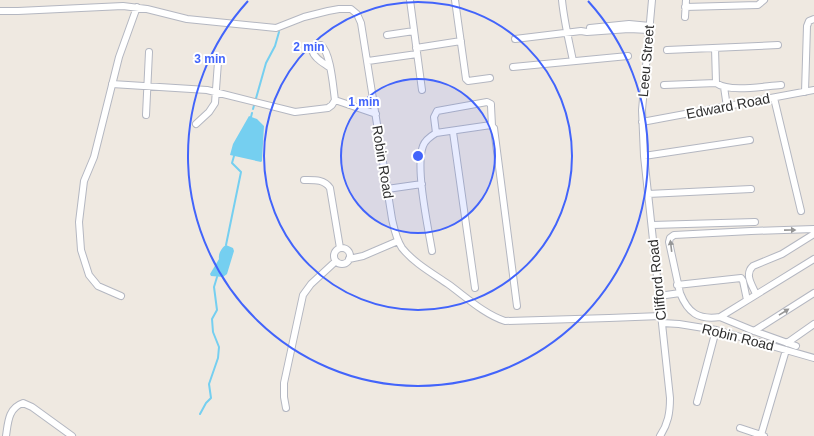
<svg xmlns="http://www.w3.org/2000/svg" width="814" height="436" font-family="Helvetica,sans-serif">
	<rect width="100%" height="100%" fill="#efe9e1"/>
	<!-- water -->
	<path fill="#75cff0" d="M249,116L257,119L264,126L262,161L261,162L230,155L233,144Z
		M226,245L233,248L234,251L227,274L223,277L211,276L210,274L219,259C218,254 222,247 226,245Z"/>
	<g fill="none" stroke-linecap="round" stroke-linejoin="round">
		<!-- stream -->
		<path stroke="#75cff0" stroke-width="2" d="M253,109L266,63L275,46L279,32
			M251,117L252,113
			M226,245L241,172L232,163L234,156
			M200,414L206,403L211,398L209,384L218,358L219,347L213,332L212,319L217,310L214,287L217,277"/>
		<!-- street casing -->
		<g stroke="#b4b7c1" stroke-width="8">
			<path id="street" d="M410,0L422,90
				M455,0L466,79L468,81L490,78
				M562,0C564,21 569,41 573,61
				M652,0L642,110L644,156L670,398C670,413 668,424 660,436
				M685,7L758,5L764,0
				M0,11H18L123,6L147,9L187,19L276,28L304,17L328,11L339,9H351L357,14L361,23L392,219C394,228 396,239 402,248C414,263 432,273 448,284C466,297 484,314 505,321L609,318L661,316
				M685,17L686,0
				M590,28L629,24L650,26
				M387,35L414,31
				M515,39L581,31L587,32L629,29L649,30
				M416,48L461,41
				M715,48L716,83
				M667,50L778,45
				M368,61L417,54
				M513,67L628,56
				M112,84L207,90L295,112L328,108L332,105L335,100C333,87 331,53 321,45L313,47L312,50C314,58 322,62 329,67
				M664,85L716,83C730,93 764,86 781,85
				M724,87L727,107
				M805,92L807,26L809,21L814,19
				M774,98L801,211
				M335,100L376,114
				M146,115L149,52
				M642,122L814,90
				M196,124L209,112L215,103L218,62L220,58
				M453,132L475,288
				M436,133L434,117L437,111L487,102L491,104V106L492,126
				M644,156L750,140
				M304,180C314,180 324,179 330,188L340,248
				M387,189L422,184
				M648,194L751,189
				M652,225L755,222
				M334 256a8 8 0 1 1 16 0a8 8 0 1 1-16 0Z
				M432,251C428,227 415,167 423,146C425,140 431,136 436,133L491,125L494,128L517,306
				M349,259L363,256L398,241
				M677,285L741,278L743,281L747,300
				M680,293L669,242L670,238L674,235L751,231L814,229
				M756,294C752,285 744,274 753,266L782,254L814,234
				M121,296L98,286L89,275L81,250L79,222L84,181L94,157L119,57L137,7
				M659,296L680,293C688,313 698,320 720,317L814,259
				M720,317L754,331L796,346
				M662,323L679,324L716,330L814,358
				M754,331L814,293
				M787,343L814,324
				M697,402L716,330
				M286,408L284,397V383L303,295L311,284L336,261
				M740,428L764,436
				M761,435L786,350
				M6,436C8,423 8,408 23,403L32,407L72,436"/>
		</g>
		<!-- street -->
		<use href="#street" stroke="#fff" stroke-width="6"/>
	</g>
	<!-- one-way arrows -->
	<defs><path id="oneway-solid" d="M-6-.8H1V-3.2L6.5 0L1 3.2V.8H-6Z"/></defs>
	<g fill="#969696">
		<use href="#oneway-solid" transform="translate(790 230) rotate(-1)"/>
		<use href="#oneway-solid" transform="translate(671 246) rotate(-97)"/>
		<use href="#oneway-solid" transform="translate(784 312) rotate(-32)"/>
	</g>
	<!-- distance rings -->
	<circle cx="418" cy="156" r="77" fill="#4264fb" fill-opacity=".12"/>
	<g fill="none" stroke="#4264fb" stroke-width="2">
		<circle cx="418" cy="156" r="77"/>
		<circle cx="418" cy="156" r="154"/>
		<path d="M588 1A230 230 0 1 1 248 1"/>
	</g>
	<g text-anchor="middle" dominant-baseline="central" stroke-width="4" stroke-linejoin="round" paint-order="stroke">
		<!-- street labels -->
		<g font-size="14" fill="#2e2e2e" stroke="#fff">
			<text transform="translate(646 61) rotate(-85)">Leeu Street</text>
			<text transform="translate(728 106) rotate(-11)">Edward Road</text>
			<text transform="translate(383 162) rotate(81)">Robin Road</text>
			<text transform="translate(657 280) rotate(-96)">Clifford Road</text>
			<text transform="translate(738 337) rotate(14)">Robin Road</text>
		</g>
	</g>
	<circle cx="418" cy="156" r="6" fill="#4264fb" stroke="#fff" stroke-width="2"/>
	<g font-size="12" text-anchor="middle" font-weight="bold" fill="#4264fb" stroke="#fff" stroke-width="4" stroke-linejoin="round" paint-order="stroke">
		<text x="309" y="51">2 min</text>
		<text x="210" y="63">3 min</text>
		<text x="364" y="106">1 min</text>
	</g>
</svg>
